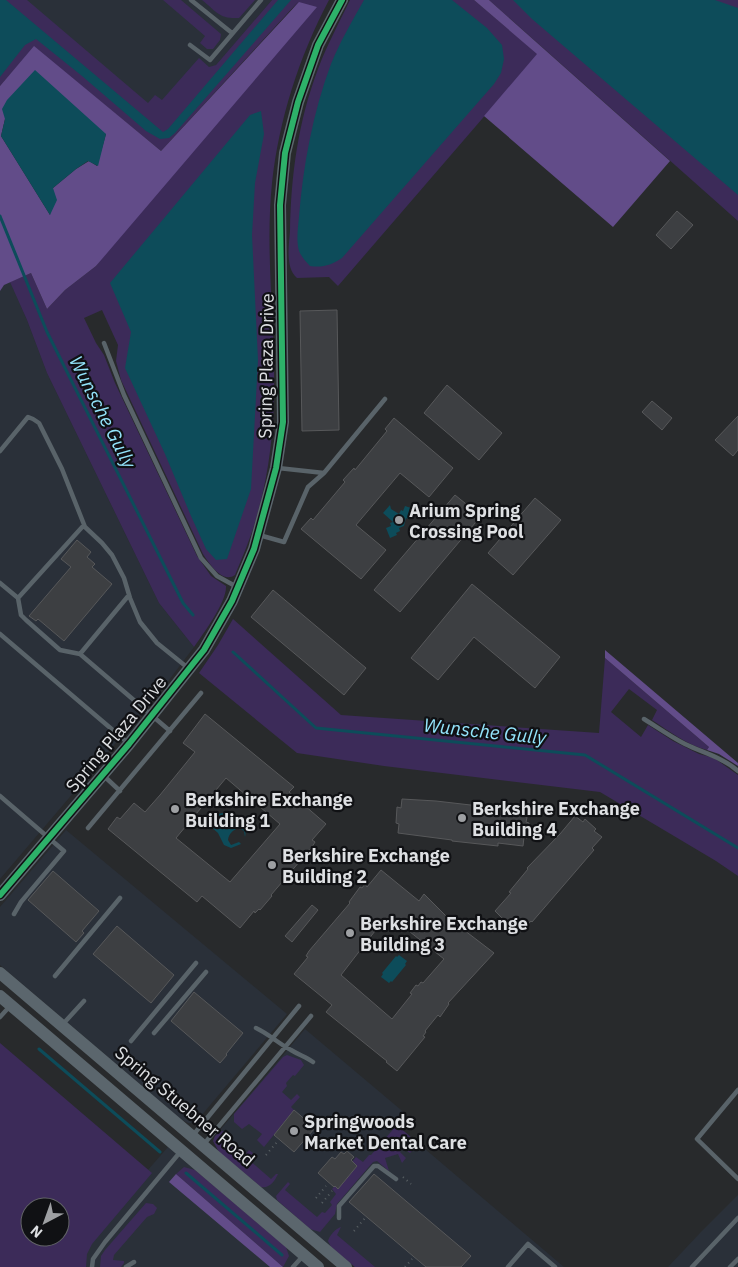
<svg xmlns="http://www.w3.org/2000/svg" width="738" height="1267" font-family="'IBM Plex Sans',sans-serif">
	<rect width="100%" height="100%" fill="#282a2c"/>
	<!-- built -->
	<path fill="#2a3039" d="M18,0H272L163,127Z
		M0,258L27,320L47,373L159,603L194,647L166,684L0,879Z
		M66,830L287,1014L195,1123H188L182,1120L0,965V907Z
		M305,1029L407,1115L398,1126L564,1267H355L219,1152L215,1145L213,1141L215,1136Z
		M168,1147L309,1267H63Z
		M738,1195V1267H668L700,1233Z"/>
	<!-- green -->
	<path fill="#3c2b59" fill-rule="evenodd" d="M0,0H27L148,103L155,95L162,100L199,58L209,67L216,65L272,0H329C299,57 279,119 272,183C265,251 275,320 274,388C274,430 269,474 257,515C252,535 243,556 235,575C222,584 209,563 203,554L121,380L116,361L118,345L102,310L84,318L96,343L104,355L115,383L197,556L211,576L226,586C227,602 203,634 194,647L159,603L47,373L27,320L10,282L31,273L47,309L65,290L96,266L298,2L161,151L34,47L0,86Z
		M163,0H181L221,34L220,40L213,49H207L200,43L205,36Z
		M202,0H255L239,18C219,19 217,12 202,0Z
		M350,0H474L538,54L338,286L329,277L297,278C285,268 289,245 290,231C291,175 298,122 318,69C327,45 339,23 350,0Z
		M489,0H738V221Z
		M233,619L341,715L599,733L605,658L709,747L707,750C687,745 669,731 652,720L657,710L629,689L611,712L641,737L648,725L673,741L699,754L714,758L738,775V876L716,861L600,792L384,766L297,753L199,673L218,645Z
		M0,1043L152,1173L92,1244L87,1254L86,1267H0ZM30,1207H60V1237H30Z
		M287,1055L301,1060L304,1065L295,1076L293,1075L286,1083L287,1086L282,1092L291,1100L297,1094L300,1097L291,1107L294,1110L264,1147L257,1140L262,1134L249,1124L242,1129L234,1122V1114L283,1057Z
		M396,1126H398L420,1145H418L410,1153L403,1148L400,1152L406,1158L402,1163L398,1154L385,1158L389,1171L377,1161L373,1162L337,1204L335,1214L320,1232L310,1229L277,1200L276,1196L288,1182L290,1184L285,1190L317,1217L322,1212L325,1213L332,1205L330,1202L336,1194L332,1189L335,1186L338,1188L357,1166L352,1162L356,1157L363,1162L369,1155H371Z
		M222,1131H226L229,1133L225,1140L244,1156L249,1150L253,1153L249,1160L271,1179L276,1174H278C275,1181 269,1189 261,1187L219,1152L213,1141L215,1136Z
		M184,1167L195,1170L286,1247L289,1256L283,1267L176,1174Z
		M146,1203L153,1204L157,1208L154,1214L147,1217L114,1255L113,1260L124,1261V1263L121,1267H100L101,1256L105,1250Z
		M341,1227L337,1235L375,1267H355L331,1247L328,1241C329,1236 336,1228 341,1227Z"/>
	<!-- forest -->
	<path fill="#624c89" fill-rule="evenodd" d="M474,0H489L670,161L613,227L484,116L537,54Z
		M299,2L317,7L96,266L65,290L47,309L31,273L4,285L0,291V86L34,46L161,151ZM5,119L106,134L97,166L89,161L76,169L53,188L50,215L1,136Z
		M605,650L738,763V766L719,754L707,750L709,747L605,658Z
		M176,1174L283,1267H270L169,1182Z"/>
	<!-- water -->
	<path fill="#0d4c5a" d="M0,0H6L163,132L168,129L278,0H291L175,133L169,138L160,139L146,131L82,76L36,39L25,45L0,77Z
		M364,0H452L487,28L502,45L504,59L501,73L494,84L342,258C331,265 323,268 310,266C306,262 301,256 299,251C296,241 298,227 299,217C303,166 313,112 331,64C340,42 352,21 364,0Z
		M513,0H715L738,8V195L532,19Z
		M35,70L106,134L98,166L88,161L76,169L53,188L57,200L50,215L1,136L5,119L2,109L7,100Z
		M261,111L264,134L255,183L252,235L258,360L251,489L227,559L216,560L206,549L191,516L165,454L125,368L131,332L110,283L250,115Z
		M390,505L391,509L399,514L401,510L403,511L405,506L414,509L412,515L410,514L408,519L406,518L404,526L399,528L400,531L396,533L397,535L390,538L386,528L391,526L390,523L393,522L383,513Z
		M223,813L228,819C237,822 248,824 245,837L244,831L239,828C233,830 229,833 228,840L231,845L239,842L241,844L231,848L224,845L218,833L210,826V823L217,820L218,814Z
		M399,955L407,961L405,964L406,965L392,982L391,981L389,983L381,977L383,974L382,973L396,956L397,957Z"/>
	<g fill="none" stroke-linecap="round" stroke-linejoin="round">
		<!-- stream -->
		<path stroke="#0d4c5a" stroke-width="3" d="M0,216L47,332L183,603L193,615
			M233,652L316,728L585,755L738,848
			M39,1049L160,1152
			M186,1173L282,1255"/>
	</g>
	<!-- building -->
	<path fill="#3d3f42" stroke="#57585a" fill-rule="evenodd" d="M677,211L693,225L671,249L656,235Z
		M337,310L339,430L302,431L300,311Z
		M447,385L502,433L479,460L424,413Z
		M652,401L672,418L662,430L642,412Z
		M738,416V450L733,456L715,440Z
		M394,418L453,468L429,497L400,473L356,525L386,550L361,579L301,529L311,518L313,520L345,482L343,480L354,468L355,470L387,431L385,429Z
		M455,495L481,516L400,612L374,590Z
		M535,498L561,520L513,575L488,553Z
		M77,540L91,552L87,557L95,564L92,567L112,584L64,641L38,619L36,621L29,616L71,567L61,559Z
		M472,584L560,657L535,688L474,637L438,680L411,658Z
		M273,590L366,668L344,695L251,617Z
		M205,714L294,787L289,792L326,824L312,840L315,842L312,847L271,895L272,896L260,910L259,909L255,913L254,911L240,928L202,896L197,902L108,829L117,817L120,819L134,803L145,812L160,795L195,752L183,743ZM226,778L280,824L230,882L176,838Z
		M402,799L436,801L505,809V807L514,809L513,811L528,813L526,822L529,823L527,838L524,837L523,846L498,843V846L452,841V840L398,833L399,824L396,823L397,807L401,808Z
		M575,816L583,822L585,819L596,829L594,831L602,837L592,848L594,850L532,922L531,921L521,932L514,927L512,930L500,920L502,918L495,911L511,893L509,892L528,869L527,868L560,834Z
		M381,870L419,901L424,894L447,917L494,953L448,1003L449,1004L440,1017L438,1015L425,1031L426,1032L423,1036L425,1037L397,1071L386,1062L387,1061L383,1058L326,1012L332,1005L294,974L308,957L306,956L309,951L350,903L349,902L360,887L362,888L365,884L367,887ZM390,916L444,959L423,983L421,982L418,986L416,985L410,993L412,994L392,1019L341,975L375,931L379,927L380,928Z
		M53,871L99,911L82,931L84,933L76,942L28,900Z
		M312,905L318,910L292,942L285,936Z
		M117,926L174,975L151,1003L93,954Z
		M194,992L243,1033L226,1054L227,1055L220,1063L171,1021Z
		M294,1110L315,1128L294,1152L274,1135Z
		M347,1151L354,1157L351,1160L357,1166L338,1189L335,1186L334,1187L318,1173L332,1157L335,1159L341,1152L344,1154Z
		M374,1174L471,1256L461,1267H426L349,1202Z"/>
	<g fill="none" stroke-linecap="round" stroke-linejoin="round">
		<!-- path -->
		<path stroke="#596064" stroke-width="2" stroke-dasharray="1 4" stroke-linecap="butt" d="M266,1155L277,1142
			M403,1177L411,1184
			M316,1198L326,1186
			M322,1203L332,1191
			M354,1231L365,1218
			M405,1267L412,1259"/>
		<!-- lane -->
		<path stroke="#596369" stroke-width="4.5" d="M191,0L232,33
			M190,45L210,60L261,0
			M104,343L124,395L201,558L217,576L237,587
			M0,451L28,417L33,419L39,423L62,469L85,527L102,543L112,555L124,578L130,598L140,622L157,643L188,668
			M278,468L324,473
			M259,535L284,542L308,487L324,473L385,399
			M0,583L18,598L21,615L26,620L60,650L80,654L170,731
			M18,598L84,525
			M0,634L128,743
			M80,654L129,595
			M644,719C657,727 671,737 685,744C703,753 722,757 738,771
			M104,776L120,791
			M0,796L64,851L21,902L14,914
			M88,828L201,693
			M55,976L120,898
			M0,1017L10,1006
			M63,1024L84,1001
			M256,1028C269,1034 279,1044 291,1050C299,1055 306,1057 313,1062
			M154,1033L206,972
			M131,1041L196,963
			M738,1090L697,1139L738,1179
			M194,1134L299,1006
			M204,1144L311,1016
			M339,1218V1206L374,1166H378L396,1179
			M92,1267L93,1259L105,1242L181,1151
			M126,1267L134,1262
			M293,1267L302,1257
			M508,1267L528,1244L555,1267
			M692,1267L738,1218
			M730,1267L738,1259"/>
		<!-- secondary -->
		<path stroke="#5b666d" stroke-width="12" d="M0,895L129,744L204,650L232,601L254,549L276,468L283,422L280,205L285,153L298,102L318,45L342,0
			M0,973L346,1267
			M0,996L318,1267"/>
		<!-- cycleway casing -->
		<g stroke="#101114" stroke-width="9">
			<path id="cycleway" d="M0,895L129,744L204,650L232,601L254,549L276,468L283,422L280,205L285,153L298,102L318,45L342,0"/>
		</g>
		<!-- cycleway -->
		<use href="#cycleway" stroke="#2db169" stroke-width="6"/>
	</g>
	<!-- markers -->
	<g fill="#9ea0a3" stroke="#101114" stroke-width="2">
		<circle cx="399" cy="520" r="5"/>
		<circle cx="175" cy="809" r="5"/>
		<circle cx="462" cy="818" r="5"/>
		<circle cx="272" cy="865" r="5"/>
		<circle cx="350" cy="933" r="5"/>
		<circle cx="294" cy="1131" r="5"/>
	</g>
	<g text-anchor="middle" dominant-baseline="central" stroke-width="4.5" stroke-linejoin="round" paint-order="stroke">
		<!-- street labels -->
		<g font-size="18" fill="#dee0e3" stroke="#101114">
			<text transform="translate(266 366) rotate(-89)">Spring Plaza Drive</text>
			<text transform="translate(116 734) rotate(-50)">Spring Plaza Drive</text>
			<text transform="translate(185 1106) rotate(40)">Spring Stuebner Road</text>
		</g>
		<!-- poi labels -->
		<g font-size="18" font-weight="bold" fill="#dee0e3" stroke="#101114" text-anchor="start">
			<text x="409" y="510">Arium Spring<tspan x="409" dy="21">Crossing Pool</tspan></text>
			<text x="185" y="799">Berkshire Exchange<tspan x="185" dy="21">Building 1</tspan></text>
			<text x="472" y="808">Berkshire Exchange<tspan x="472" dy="21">Building 4</tspan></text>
			<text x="282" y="855">Berkshire Exchange<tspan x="282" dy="21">Building 2</tspan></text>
			<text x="360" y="923">Berkshire Exchange<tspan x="360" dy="21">Building 3</tspan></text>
			<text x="304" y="1121">Springwoods<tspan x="304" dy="21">Market Dental Care</tspan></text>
		</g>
		<!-- water labels -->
		<g font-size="19" font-style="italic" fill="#93e4fb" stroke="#101114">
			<text transform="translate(103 412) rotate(63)">Wunsche Gully</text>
			<text transform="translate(485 731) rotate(6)">Wunsche Gully</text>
		</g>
	</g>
	<!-- north arrow -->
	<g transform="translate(45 1222) rotate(221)"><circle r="24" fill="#101114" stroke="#626467"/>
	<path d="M0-4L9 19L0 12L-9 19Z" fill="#9ea0a3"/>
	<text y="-8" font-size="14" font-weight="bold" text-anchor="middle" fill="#dee0e3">N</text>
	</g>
</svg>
